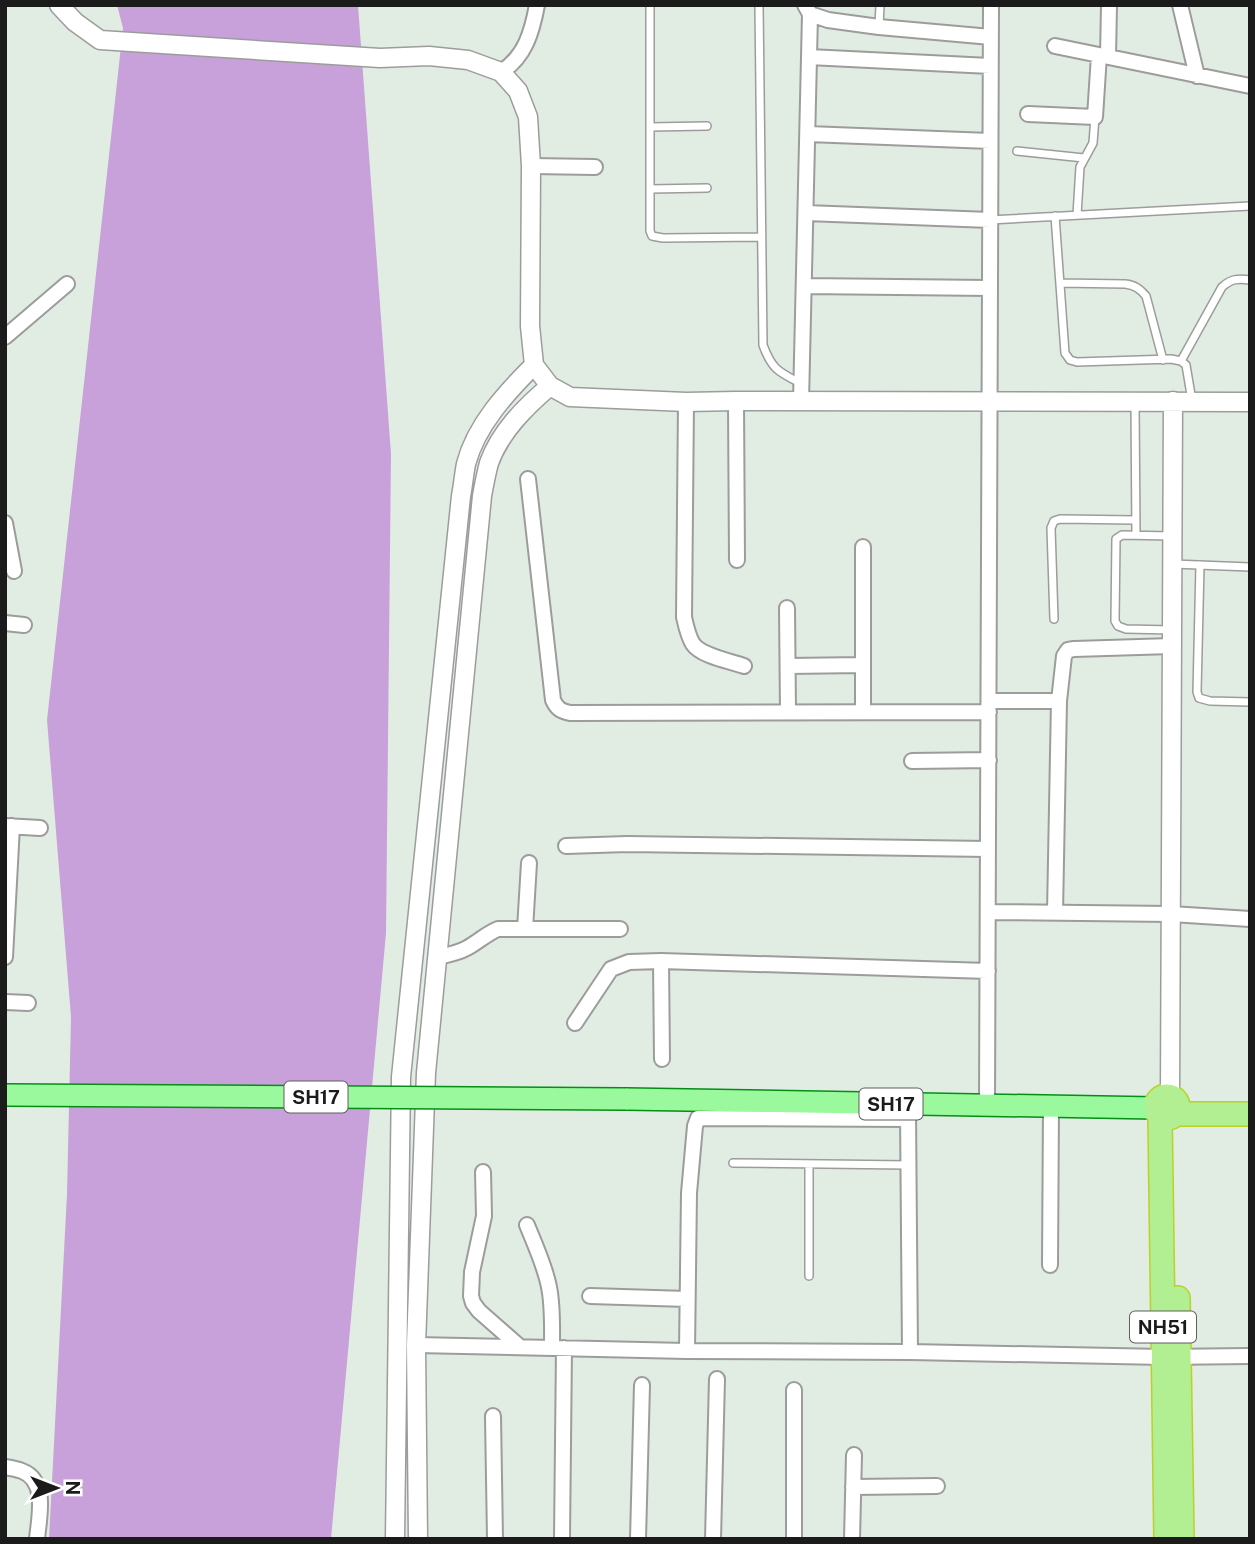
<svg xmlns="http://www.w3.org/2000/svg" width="1255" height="1544" font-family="'Public Sans',sans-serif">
	<rect width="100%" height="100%" fill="#e1ede2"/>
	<!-- water -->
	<path fill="#c8a1da" d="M117,5H358L391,454L386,933L331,1539H49L67,1194L71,1017L47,720L123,28Z"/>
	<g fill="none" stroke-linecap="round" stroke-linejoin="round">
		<!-- service casing -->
		<g stroke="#9c9c9c" stroke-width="10">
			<path id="service" d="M650,5V231L652,236L663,238L761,237
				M759,5L763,345C772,370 779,372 802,384
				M879,27L880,5
				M650,127L707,126
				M1017,151L1084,158
				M650,189L707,188
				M1077,215L1080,167L1093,143L1095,117
				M1055,216L1065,353L1070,360L1077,362L1171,359L1181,361L1186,365L1192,401
				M990,220L1250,206
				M1060,283L1125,284C1135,285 1140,289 1146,296L1163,360
				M1181,361L1222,287C1231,279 1238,278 1250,280
				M1135,403L1136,535
				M1171,536L1122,535L1116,539L1115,621L1118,626L1126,629L1172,630
				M1173,564L1250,567
				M1200,565L1197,692L1199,698L1210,701L1250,702
				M1054,619L1051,528L1054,521L1060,519L1135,520
				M733,1163L908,1165
				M809,1164V1276"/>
		</g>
		<!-- minor casing -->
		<g stroke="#9c9c9c" stroke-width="18">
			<path id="minor" d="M805,5L810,14L828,20L879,27L991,37
				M1180,5L1197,76
				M1055,46L1250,86
				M809,57L990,66
				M1108,57L1109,5
				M501,72C525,57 532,32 537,5
				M1028,114L1095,117L1099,55
				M808,134L990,141
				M531,166L595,167
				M806,213L990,220
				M804,286L990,288
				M5,337L67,284
				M736,401L737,560
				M801,401L810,14
				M686,402L684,617C686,626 688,636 693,644C701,656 730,661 744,666
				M528,479L553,700C557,709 561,711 570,713L989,712
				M5,523L14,571
				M863,547V712
				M787,608L788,712
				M5,623L24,625
				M788,666L863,665
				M989,701H1059
				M912,761L989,760
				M5,826L40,828
				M566,846L627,844L988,849
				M988,912L1171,914L1250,919
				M1055,913L1059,701L1064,656L1068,650L1074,649L1172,646
				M525,929L529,863
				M5,957L12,826
				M438,957C448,955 458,953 467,948C478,942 486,934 498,929H620
				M661,961L662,1059
				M5,1002L28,1003
				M575,1023L611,969L629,962L661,961L988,971
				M987,1105L991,5
				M908,1113L910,1352
				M483,1172L484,1216L472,1272L471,1296L473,1303L479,1311L520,1347
				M527,1225C535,1245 545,1266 549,1287C553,1307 552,1328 552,1348
				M1050,1265L1051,1106
				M590,1296L687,1299
				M416,1345L687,1351L910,1352L1163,1357L1250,1356
				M687,1351L689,1193L695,1126L698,1118L908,1119
				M794,1390V1539
				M493,1416L495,1539
				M5,1467C11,1468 17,1469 22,1471C48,1481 39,1517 37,1539
				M853,1487L937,1486
				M562,1539L564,1348
				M638,1539L642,1385
				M713,1539L717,1379
				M852,1539L854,1455"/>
		</g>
		<!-- tertiary casing -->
		<g stroke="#9c9c9c" stroke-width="21">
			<path id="tertiary" d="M59,5L75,22L100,40L380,58L429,56L468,60L501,72L518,91L528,117L531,166L530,326L534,365L550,386L570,397L686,402L736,401L1250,402
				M1170,1095L1173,401
				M395,1539L401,1077L461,496C463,486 464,474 466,464C476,425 507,392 534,365
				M418,1539L416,1345L426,1073L482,496C484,485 486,474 489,463C500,432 525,407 550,386"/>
		</g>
		<!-- primary casing -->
		<g stroke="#048e15" stroke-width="24">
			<path id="primary" d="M626,1099L1156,1108"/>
		</g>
		<!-- trunk casing -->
		<g stroke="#bdd028" stroke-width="26">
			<path id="trunk" d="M1156 1107a11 11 0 1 1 22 0a11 11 0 1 1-22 0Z
				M1176,1114H1250
				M1160,1116L1166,1539
				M1178,1298L1182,1539"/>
		</g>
		<!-- service -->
		<use href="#service" stroke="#fff" stroke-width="7"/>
		<!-- minor -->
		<use href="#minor" stroke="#fff" stroke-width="14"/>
		<!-- tertiary -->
		<use href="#tertiary" stroke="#fff" stroke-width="18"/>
		<!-- primary -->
		<use href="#primary" stroke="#99f99c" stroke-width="21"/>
		<!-- trunk -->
		<use href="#trunk" stroke="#b2ee92" stroke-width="23"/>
		<!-- primary-bridge casing -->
		<g stroke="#048e15" stroke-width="24" stroke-linecap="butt">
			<path id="primary-bridge" d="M5,1095L626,1099"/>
		</g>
		<!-- primary-bridge -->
		<use href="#primary-bridge" stroke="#99f99c" stroke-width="21"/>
	</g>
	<g text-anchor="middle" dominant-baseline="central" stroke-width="6" stroke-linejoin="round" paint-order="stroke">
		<!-- shield labels -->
		<g fill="#fff" stroke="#5f5f5f" stroke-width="2">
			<rect x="284.5" y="1081.5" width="63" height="31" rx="5"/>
			<rect x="859.5" y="1088.5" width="63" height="31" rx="5"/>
			<rect x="1130" y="1311.5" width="66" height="31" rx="5"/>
		</g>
		<g font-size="19" font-weight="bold" fill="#1b1b1b">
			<text x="316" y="1097">SH17</text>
			<text x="891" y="1104">SH17</text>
			<text x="1163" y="1327">NH51</text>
		</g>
	</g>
	<!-- border -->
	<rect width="1255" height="1544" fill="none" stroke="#1b1b1b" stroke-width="14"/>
	<!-- north arrow -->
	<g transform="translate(56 1488) rotate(90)" stroke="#ffffff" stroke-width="5" paint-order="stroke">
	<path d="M0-5L12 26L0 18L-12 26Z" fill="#1b1b1b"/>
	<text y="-10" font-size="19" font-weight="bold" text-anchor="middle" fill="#1b1b1b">N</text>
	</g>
</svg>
